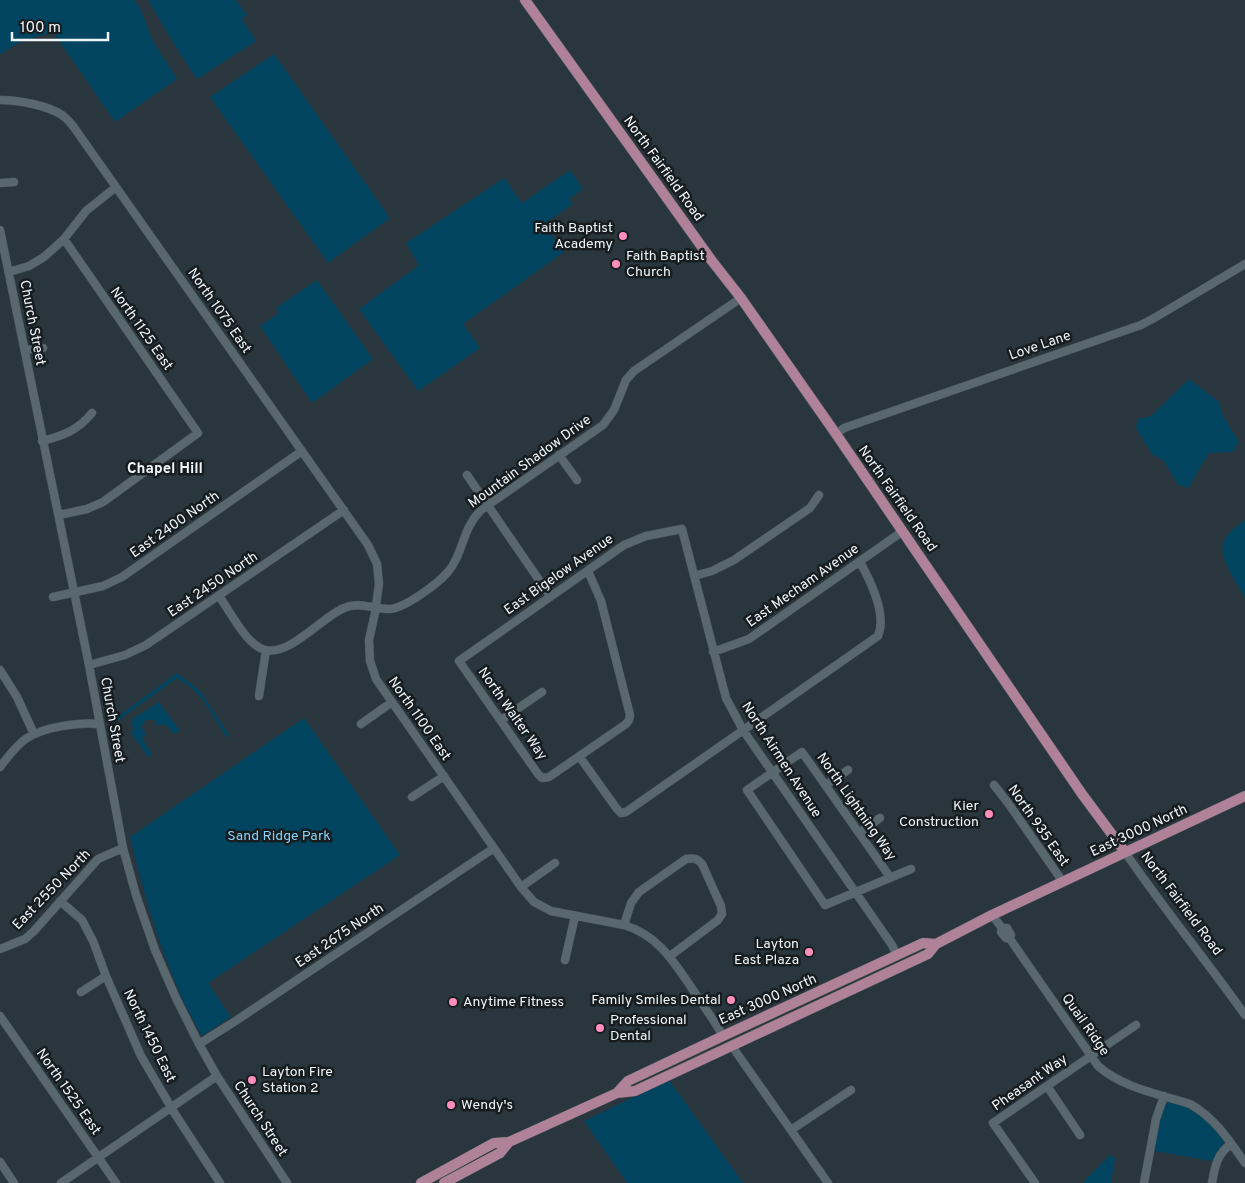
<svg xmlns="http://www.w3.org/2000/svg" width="1245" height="1183" font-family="Overpass,sans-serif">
	<rect width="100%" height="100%" fill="#29363d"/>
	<!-- green -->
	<path fill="#00445f" d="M0,0H134L140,8L153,41L177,79L115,122L53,32L22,41L0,54Z
		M148,0H236L247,15L242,19L256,41L197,79L180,54Z
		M274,54L390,218L328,263L210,97Z
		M570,170L583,189L569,199L573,204L544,224L564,252L463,324L480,348L418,391L359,309L419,265L406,243L504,178L522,203Z
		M317,280L373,359L312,403L260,326L279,313L276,308Z
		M1189,379L1219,402L1223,416L1239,442L1233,452L1209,453L1188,488L1178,485L1164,461L1152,454L1136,428L1138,419L1151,416Z
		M1245,520V598C1238,585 1219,559 1223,543C1226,534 1238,525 1245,520Z
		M177,673L200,691L229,735L227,738L203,700L194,690L177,678L119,720H113Z
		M159,702L180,731L174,734L165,724L158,726L154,720H146L141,727L146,734L142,739L152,754L149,758L131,733L133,731L131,720Z
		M304,718L400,855L208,983L231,1017L202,1036C194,1021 185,1007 179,991C157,941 143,890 130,837Z
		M669,1080L743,1183H627L584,1121Z
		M1168,1102C1191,1103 1214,1124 1225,1142L1218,1150L1212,1161L1154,1151L1159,1122L1165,1104Z
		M1110,1155L1115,1158L1111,1183H1084L1085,1180Z"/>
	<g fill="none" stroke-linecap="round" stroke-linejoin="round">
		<!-- minor casing -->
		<g stroke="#465158" stroke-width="9">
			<path id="minor" d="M0,100C17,100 47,105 62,115C66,118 70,122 73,126L368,545L377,564L379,584L375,613L369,640L370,661L376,679L521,887L534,902L551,911L624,925C658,935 674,962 693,990C703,1005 714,1020 723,1036
				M0,183L14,182
				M0,230L89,665L123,848L136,895L155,950L176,998L199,1044L217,1076L287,1183
				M9,272L29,266L44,257L64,239L86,211L116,187
				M25,350L43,348
				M836,434L844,428L1141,325L1156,317L1245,264
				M42,441C63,436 78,430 92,413
				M559,455L577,480
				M467,475L550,596
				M59,515L87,509L103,502L198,433L64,239
				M588,571L601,601L630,715L629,720L626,724L549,777L542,778L538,774L459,661L624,545L646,536L682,529L726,698L743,730L892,945L897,955
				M694,576L712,571L734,560L810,508L819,495
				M219,596C230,611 246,645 265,650C290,656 322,617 344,608C359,601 373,609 389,609C404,609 437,584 447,573C464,554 461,530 481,510L603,425L614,410L626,380L634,371L741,298
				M53,597L103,586L122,577L302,451
				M713,652L749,639L903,531
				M89,665L125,655L146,645L344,510
				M0,670L17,697L34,734
				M259,696L266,650
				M501,720L542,692
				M361,724L392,702
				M579,756L617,809L621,813L626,812L878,636C887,615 870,580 860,562
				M0,767C8,757 16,745 27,738C44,727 79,722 99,724
				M826,785L848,770
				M994,785L1008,803L1063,882
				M412,797L444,776
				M859,833L880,818
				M1125,852C1163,908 1206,960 1245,1015
				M890,877L802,752L747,790L825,905L911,869
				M521,887L555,863
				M60,901L82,920L93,941L106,976L141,1056L175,1114L220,1183
				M992,915L1002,928L1001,932L1006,938L1010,939L1011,935L1007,928H1002
				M624,925L631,903L639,892L686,859C694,858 697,858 702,864L721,906L722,914L718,920L670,956
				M1010,939L1098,1066C1123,1088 1159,1094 1190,1104C1215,1118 1229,1140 1245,1163
				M0,949L25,939L34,931L98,859L123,848
				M565,960L575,916
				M81,992L106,976
				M0,1016L116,1183
				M199,1044L234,1022L494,848
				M733,1045L736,1052L828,1183
				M1047,1086L1080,1135
				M791,1130L851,1090
				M0,1162L14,1183
				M61,1183L217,1076
				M1035,1183L993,1123L1136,1025
				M1144,1183L1156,1119L1164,1096
				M1212,1183C1215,1166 1217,1154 1231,1144"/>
		</g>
		<!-- major casing -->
		<g stroke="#465158" stroke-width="11">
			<path id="major" d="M525,0L712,261L741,298L836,434L1082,794L1125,852
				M617,1093L628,1081L723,1036L923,943L936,944
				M421,1183L494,1143L509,1142L617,1093L635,1091L928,954L936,944L992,915L1245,796
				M444,1183L500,1153L509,1142"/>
		</g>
		<!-- minor -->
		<use href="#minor" stroke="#59676f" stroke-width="8"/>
		<!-- major -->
		<use href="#major" stroke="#af8299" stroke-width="10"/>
	</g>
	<!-- markers -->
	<g fill="#fe8ebc" stroke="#171c1f" stroke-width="2">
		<circle cx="623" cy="236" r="5"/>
		<circle cx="616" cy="264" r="5"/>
		<circle cx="989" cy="814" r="5"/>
		<circle cx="809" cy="952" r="5"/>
		<circle cx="731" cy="1000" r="5"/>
		<circle cx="453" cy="1002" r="5"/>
		<circle cx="600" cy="1028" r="5"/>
		<circle cx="252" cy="1080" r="5"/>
		<circle cx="451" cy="1105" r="5"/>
	</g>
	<g text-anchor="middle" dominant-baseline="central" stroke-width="5" stroke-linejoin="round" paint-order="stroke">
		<!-- street labels -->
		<g font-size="14" fill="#eef6fb" stroke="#171c1f">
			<text transform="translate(663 169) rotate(54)">North Fairfield Road</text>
			<text transform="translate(219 311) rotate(55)">North 1075 East</text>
			<text transform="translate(32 323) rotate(79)">Church Street</text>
			<text transform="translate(141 329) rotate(55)">North 1125 East</text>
			<text transform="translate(1040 346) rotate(-19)">Love Lane</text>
			<text transform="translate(530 462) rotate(-36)">Mountain Shadow Drive</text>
			<text transform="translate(897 499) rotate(55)">North Fairfield Road</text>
			<text transform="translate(175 525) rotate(-35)">East 2400 North</text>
			<text transform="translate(559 575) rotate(-35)">East Bigelow Avenue</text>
			<text transform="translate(213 585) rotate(-34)">East 2450 North</text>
			<text transform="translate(803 586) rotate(-35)">East Mecham Avenue</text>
			<text transform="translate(512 714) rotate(55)">North Walter Way</text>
			<text transform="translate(419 719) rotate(55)">North 1100 East</text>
			<text transform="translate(112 720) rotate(80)">Church Street</text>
			<text transform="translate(781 760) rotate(57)">North Airmen Avenue</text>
			<text transform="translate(856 807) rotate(55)">North Lightning Way</text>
			<text transform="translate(1038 826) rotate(55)">North 935 East</text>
			<text transform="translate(1139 831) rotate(-25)">East 3000 North</text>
			<text transform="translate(52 890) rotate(-46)">East 2550 North</text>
			<text transform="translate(1181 904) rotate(53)">North Fairfield Road</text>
			<text transform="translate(340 936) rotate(-34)">East 2675 North</text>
			<text transform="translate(768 1000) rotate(-24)">East 3000 North</text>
			<text transform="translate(1085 1025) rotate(55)">Quail Ridge</text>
			<text transform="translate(149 1036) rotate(64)">North 1450 East</text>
			<text transform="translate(1030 1083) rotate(-35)">Pheasant Way</text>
			<text transform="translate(68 1092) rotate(55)">North 1525 East</text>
			<text transform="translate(260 1119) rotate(57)">Church Street</text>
		</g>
		<!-- poi labels -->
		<g font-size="14" fill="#eef6fb" stroke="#171c1f" text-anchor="start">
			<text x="613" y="228" text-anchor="end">Faith Baptist<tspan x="613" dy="16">Academy</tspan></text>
			<text x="626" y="256">Faith Baptist<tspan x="626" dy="16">Church</tspan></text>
			<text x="979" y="806" text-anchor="end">Kier<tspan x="979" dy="16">Construction</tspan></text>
			<text x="799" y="944" text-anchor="end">Layton<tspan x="799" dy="16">East Plaza</tspan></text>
			<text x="721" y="1000" text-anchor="end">Family Smiles Dental</text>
			<text x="463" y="1002">Anytime Fitness</text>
			<text x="610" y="1020">Professional<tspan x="610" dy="16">Dental</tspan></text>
			<text x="262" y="1072">Layton Fire<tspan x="262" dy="16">Station 2</tspan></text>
			<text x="461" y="1105">Wendy's</text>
		</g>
		<!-- park labels -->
		<g font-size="14" fill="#88d2f9" stroke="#171c1f">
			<text x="279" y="836">Sand Ridge Park</text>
		</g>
		<!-- neighbourhood labels -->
		<g font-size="15" font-weight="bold" fill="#eef6fb" stroke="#171c1f">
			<text x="165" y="469">Chapel Hill</text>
		</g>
	</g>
	<!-- scale -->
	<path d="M12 32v8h96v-8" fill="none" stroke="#eef6fb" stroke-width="2.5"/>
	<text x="20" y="32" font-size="15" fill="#eef6fb" stroke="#171c1f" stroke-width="4" paint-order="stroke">100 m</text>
</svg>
